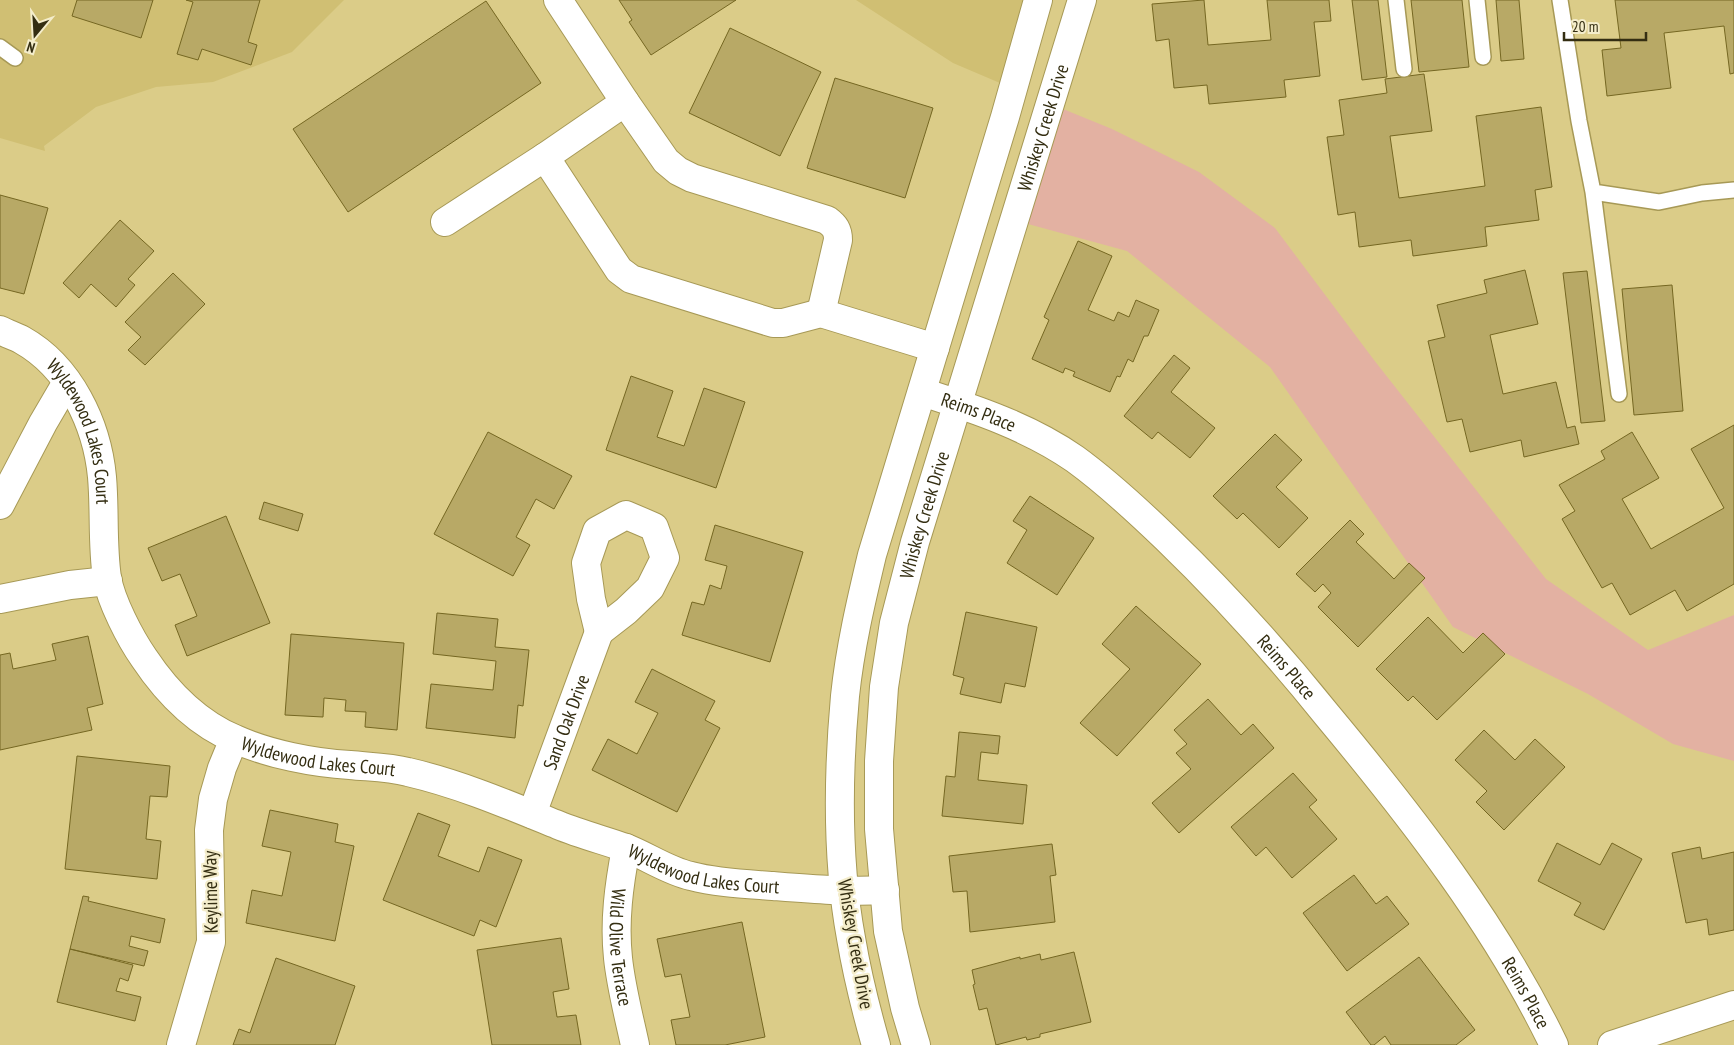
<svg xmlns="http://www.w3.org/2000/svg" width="1734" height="1045" font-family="'PT Sans Narrow',sans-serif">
	<rect width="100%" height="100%" fill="#dbcc88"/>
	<!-- built -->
	<path fill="#d0bf73" d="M0,0H344L292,52L213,82L156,87L96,107L44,146L45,151L0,138Z
		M856,0H1023L1000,83L953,63Z"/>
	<!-- green -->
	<path fill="#e3b1a2" d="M1063,109L1112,129L1199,172L1275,228L1374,360L1546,579L1648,650L1734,615V761L1673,744L1588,694L1453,627L1270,367L1127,251L1028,224Z"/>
	<!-- building -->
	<path fill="#b8a966" stroke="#756722" d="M77,0H153L141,38L72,16Z
		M186,0H260L248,42L257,45L251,65L202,49L198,60L177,54L193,2Z
		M619,0H736L651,55L629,22L632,20Z
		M1204,0L1208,45L1271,40L1267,0H1329L1331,21L1314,22L1320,76L1284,80L1286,97L1209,104L1207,85L1174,88L1169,39L1156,41L1152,4Z
		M1352,0H1378L1387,77L1362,80Z
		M1411,0H1462L1469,67L1419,72Z
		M1496,0H1519L1524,59L1501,61Z
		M1615,0H1734V73L1730,74L1724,26L1664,33L1671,88L1607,96L1602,50L1621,48Z
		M486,1L541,83L348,212L293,129Z
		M730,28L821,72L780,156L689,113Z
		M1424,74L1432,131L1390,136L1399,198L1485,186L1476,116L1541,107L1552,187L1535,190L1539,220L1485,227L1487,246L1413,256L1411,240L1359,247L1355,212L1338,215L1327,137L1344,135L1339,100L1387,93L1385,79Z
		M835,78L933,108L905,198L807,168Z
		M0,195L48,208L24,294L0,288Z
		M120,220L154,251L128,279L135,285L116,307L91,284L79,298L63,283Z
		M1078,241L1112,256L1088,310L1114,321L1118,312L1129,317L1136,300L1159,310L1148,336H1144L1133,362L1128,359L1120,377L1117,376L1110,392L1073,376L1075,372L1065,368L1063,373L1032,359L1049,320L1044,317Z
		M1525,270L1538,324L1490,335L1503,394L1556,382L1567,428L1575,426L1579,444L1524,457L1521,440L1470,452L1462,419L1447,422L1428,341L1445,337L1437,305L1487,293L1484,280Z
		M1587,271L1605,421L1581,423L1563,273Z
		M173,273L205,304L145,365L128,350L141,337L125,322Z
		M1672,285L1683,411L1634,415L1622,289Z
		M1174,355L1190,368L1171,392L1215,428L1190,458L1158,432L1152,439L1124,416Z
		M631,376L673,391L657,437L684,446L704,388L745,402L716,488L606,450Z
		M1734,425V584L1687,611L1675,590L1630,615L1612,583L1602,588L1562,519L1575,511L1559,485L1605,459L1601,451L1632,432L1659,478L1622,499L1651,549L1724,508L1691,449Z
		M488,432L572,476L554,509L536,499L516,537L530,545L513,576L434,534Z
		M1275,434L1302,460L1276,487L1308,518L1279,548L1243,513L1237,519L1213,496Z
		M1030,496L1094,538L1057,595L1007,563L1027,530L1013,521Z
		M264,502L303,514L298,531L259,519Z
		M226,516L270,623L187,656L175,625L197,616L180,574L162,581L148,548Z
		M1350,520L1364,534L1356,542L1394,579L1409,563L1425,578L1358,647L1318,607L1331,593L1323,584L1315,592L1296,574Z
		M715,525L803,552L770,662L682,635L692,602L704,605L710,585L721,589L727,566L705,560Z
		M1136,606L1201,664L1117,756L1080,723L1130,669L1102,644Z
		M966,612L1037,627L1025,687L1005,683L1001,703L960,694L964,678L953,675Z
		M437,613L498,619L495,647L529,650L523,706L518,705L515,738L426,728L431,684L493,690L496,661L433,654Z
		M1428,617L1463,653L1483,633L1505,654L1437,720L1413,696L1408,701L1376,669Z
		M291,634L404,643L397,730L365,727L366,712L345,711L346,700L324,698L323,717L285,715Z
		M88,636L103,704L87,708L92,730L0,750V655L10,653L13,669L56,660L52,644Z
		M652,669L715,701L705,720L720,728L677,812L592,770L608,739L637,754L658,713L635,702Z
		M1208,699L1241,735L1253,724L1274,748L1179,833L1152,803L1191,769L1176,753L1187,744L1174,730Z
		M1484,730L1515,760L1535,739L1565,767L1504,830L1476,802L1487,791L1455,760Z
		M959,732L1000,736L998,754L981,752L978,780L1027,785L1023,824L942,816L946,776L955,777Z
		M77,756L170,766L167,797L150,796L146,839L161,841L157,879L65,869Z
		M1293,773L1317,800L1309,807L1337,839L1292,878L1266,847L1256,856L1231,827Z
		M270,810L338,824L335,842L354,846L335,941L246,923L252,890L282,896L291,852L262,846Z
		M418,813L450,825L438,856L479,872L488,847L522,860L496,927L480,920L474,936L383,900Z
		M1557,843L1600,865L1612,843L1642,859L1604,930L1574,915L1581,903L1538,881Z
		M1052,844L1056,875L1050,876L1055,922L970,932L967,891L953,892L949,856Z
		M1700,847L1702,859L1734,852V930L1709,935L1707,919L1686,923L1672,853Z
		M1354,875L1376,904L1387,896L1409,924L1347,971L1303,913Z
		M83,896L89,897L88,901L165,919L160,943L131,936L129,946L148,951L144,966L70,949Z
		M742,922L765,1037L725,1045H676L671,1020L690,1017L681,974L665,977L657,939Z
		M561,938L569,989L553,992L557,1017L576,1015L581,1045H492L477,950Z
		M70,949L133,965L128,981L120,978L116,991L141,997L135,1021L57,1002Z
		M1074,952L1091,1022L1040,1034V1037L1027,1040L1026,1037L996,1045L987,1008L979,1010L973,985L975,984L972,970L1020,957V959L1040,954L1041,960Z
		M1419,957L1475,1030L1456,1045H1391L1385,1036L1374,1045H1371L1346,1012Z
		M276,958L355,986L335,1045H233L239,1029L250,1033Z"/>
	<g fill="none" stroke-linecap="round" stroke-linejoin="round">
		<!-- service casing -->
		<g stroke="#a79956" stroke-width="18">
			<path id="service" d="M1396,0L1404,69
				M1477,0L1483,57
				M1560,0L1579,121L1593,192L1659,202L1702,193L1734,190
				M0,47L15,58
				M1593,192L1619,394"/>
		</g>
		<!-- minor casing -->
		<g stroke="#a79956" stroke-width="30">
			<g id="minor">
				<path d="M625,102L666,161L678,171L692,178L827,220C835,226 838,230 838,240L821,313"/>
				<path d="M545,157L625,102L558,0"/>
				<path d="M445,222L545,157L619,270L631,279L773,323H783L821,313L935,348"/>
				<path id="s1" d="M0,330C7,334 15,336 22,340C70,367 97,424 102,477C105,511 102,544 107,578C111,601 130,638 144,658C166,691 197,723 235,739C268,754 314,763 350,765C370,767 389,767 408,772C460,784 509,805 558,825C580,834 603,840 626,848C647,856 668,871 691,876C717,883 746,884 773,886C811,889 846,892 885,890"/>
				<path id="s2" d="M922,392C975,409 1029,427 1075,459C1108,483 1138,511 1167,539C1224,594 1277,653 1327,715C1412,817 1496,925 1554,1045"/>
				<path d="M0,505L43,423L67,382"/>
				<path d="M626,515L654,527L665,558L650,588L626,611L599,632L591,599L586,563L597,531Z"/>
				<path d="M0,599L70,585L108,581"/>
				<path id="s3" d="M532,814L599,632"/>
				<path id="s4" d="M626,848C619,885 614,921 618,958C621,987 629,1017 635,1045"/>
				<path d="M181,1045L211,942L209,830L213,799L222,768L234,739"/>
				<path d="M1612,1045L1734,1005"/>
			</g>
		</g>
		<!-- tertiary casing -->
		<g stroke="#a79956" stroke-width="30">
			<g id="tertiary">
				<path d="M876,1045C866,1010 857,974 851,938C837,862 838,773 845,696C850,648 861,601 872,555L1005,117L1038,0"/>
				<path id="s5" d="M916,1045L905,1008L888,931L879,829V761L884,687L894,623L915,542L1082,0"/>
			</g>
		</g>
		<!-- service -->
		<use href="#service" stroke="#fff" stroke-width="15"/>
		<!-- minor -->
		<use href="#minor" stroke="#fff" stroke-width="28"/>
		<!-- tertiary -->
		<use href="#tertiary" stroke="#fff" stroke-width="28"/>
	</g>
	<g text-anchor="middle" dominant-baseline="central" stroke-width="4.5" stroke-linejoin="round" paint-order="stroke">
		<!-- street labels -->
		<g font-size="19" fill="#342e12" stroke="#f4edcb">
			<text stroke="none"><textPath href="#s5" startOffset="944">Whiskey Creek Drive</textPath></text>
			<text stroke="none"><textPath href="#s2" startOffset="60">Reims Place</textPath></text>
			<text stroke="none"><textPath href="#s1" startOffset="138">Wyldewood Lakes Court</textPath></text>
			<text stroke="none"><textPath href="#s5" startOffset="539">Whiskey Creek Drive</textPath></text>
			<text stroke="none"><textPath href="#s2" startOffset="465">Reims Place</textPath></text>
			<text stroke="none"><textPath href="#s3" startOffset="98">Sand Oak Drive</textPath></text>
			<text stroke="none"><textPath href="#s1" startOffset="588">Wyldewood Lakes Court</textPath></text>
			<text stroke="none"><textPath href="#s1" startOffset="992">Wyldewood Lakes Court</textPath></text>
			<text transform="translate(210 892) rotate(-91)">Keylime Way</text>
			<text transform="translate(856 944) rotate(80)">Whiskey Creek Drive</text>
			<text stroke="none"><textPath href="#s4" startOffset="100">Wild Olive Terrace</textPath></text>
			<text stroke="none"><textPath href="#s2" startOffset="870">Reims Place</textPath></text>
		</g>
	</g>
	<!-- north arrow -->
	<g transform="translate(35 35) rotate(198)" stroke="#f4edcb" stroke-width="4" paint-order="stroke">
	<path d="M0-4L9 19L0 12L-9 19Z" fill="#342e12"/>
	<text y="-8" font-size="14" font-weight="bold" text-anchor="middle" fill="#342e12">N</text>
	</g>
	<!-- scale -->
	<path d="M1564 32v8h82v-8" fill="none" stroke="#342e12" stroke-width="2.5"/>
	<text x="1572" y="32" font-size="15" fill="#342e12" stroke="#f4edcb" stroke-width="4" paint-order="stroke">20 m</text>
</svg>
